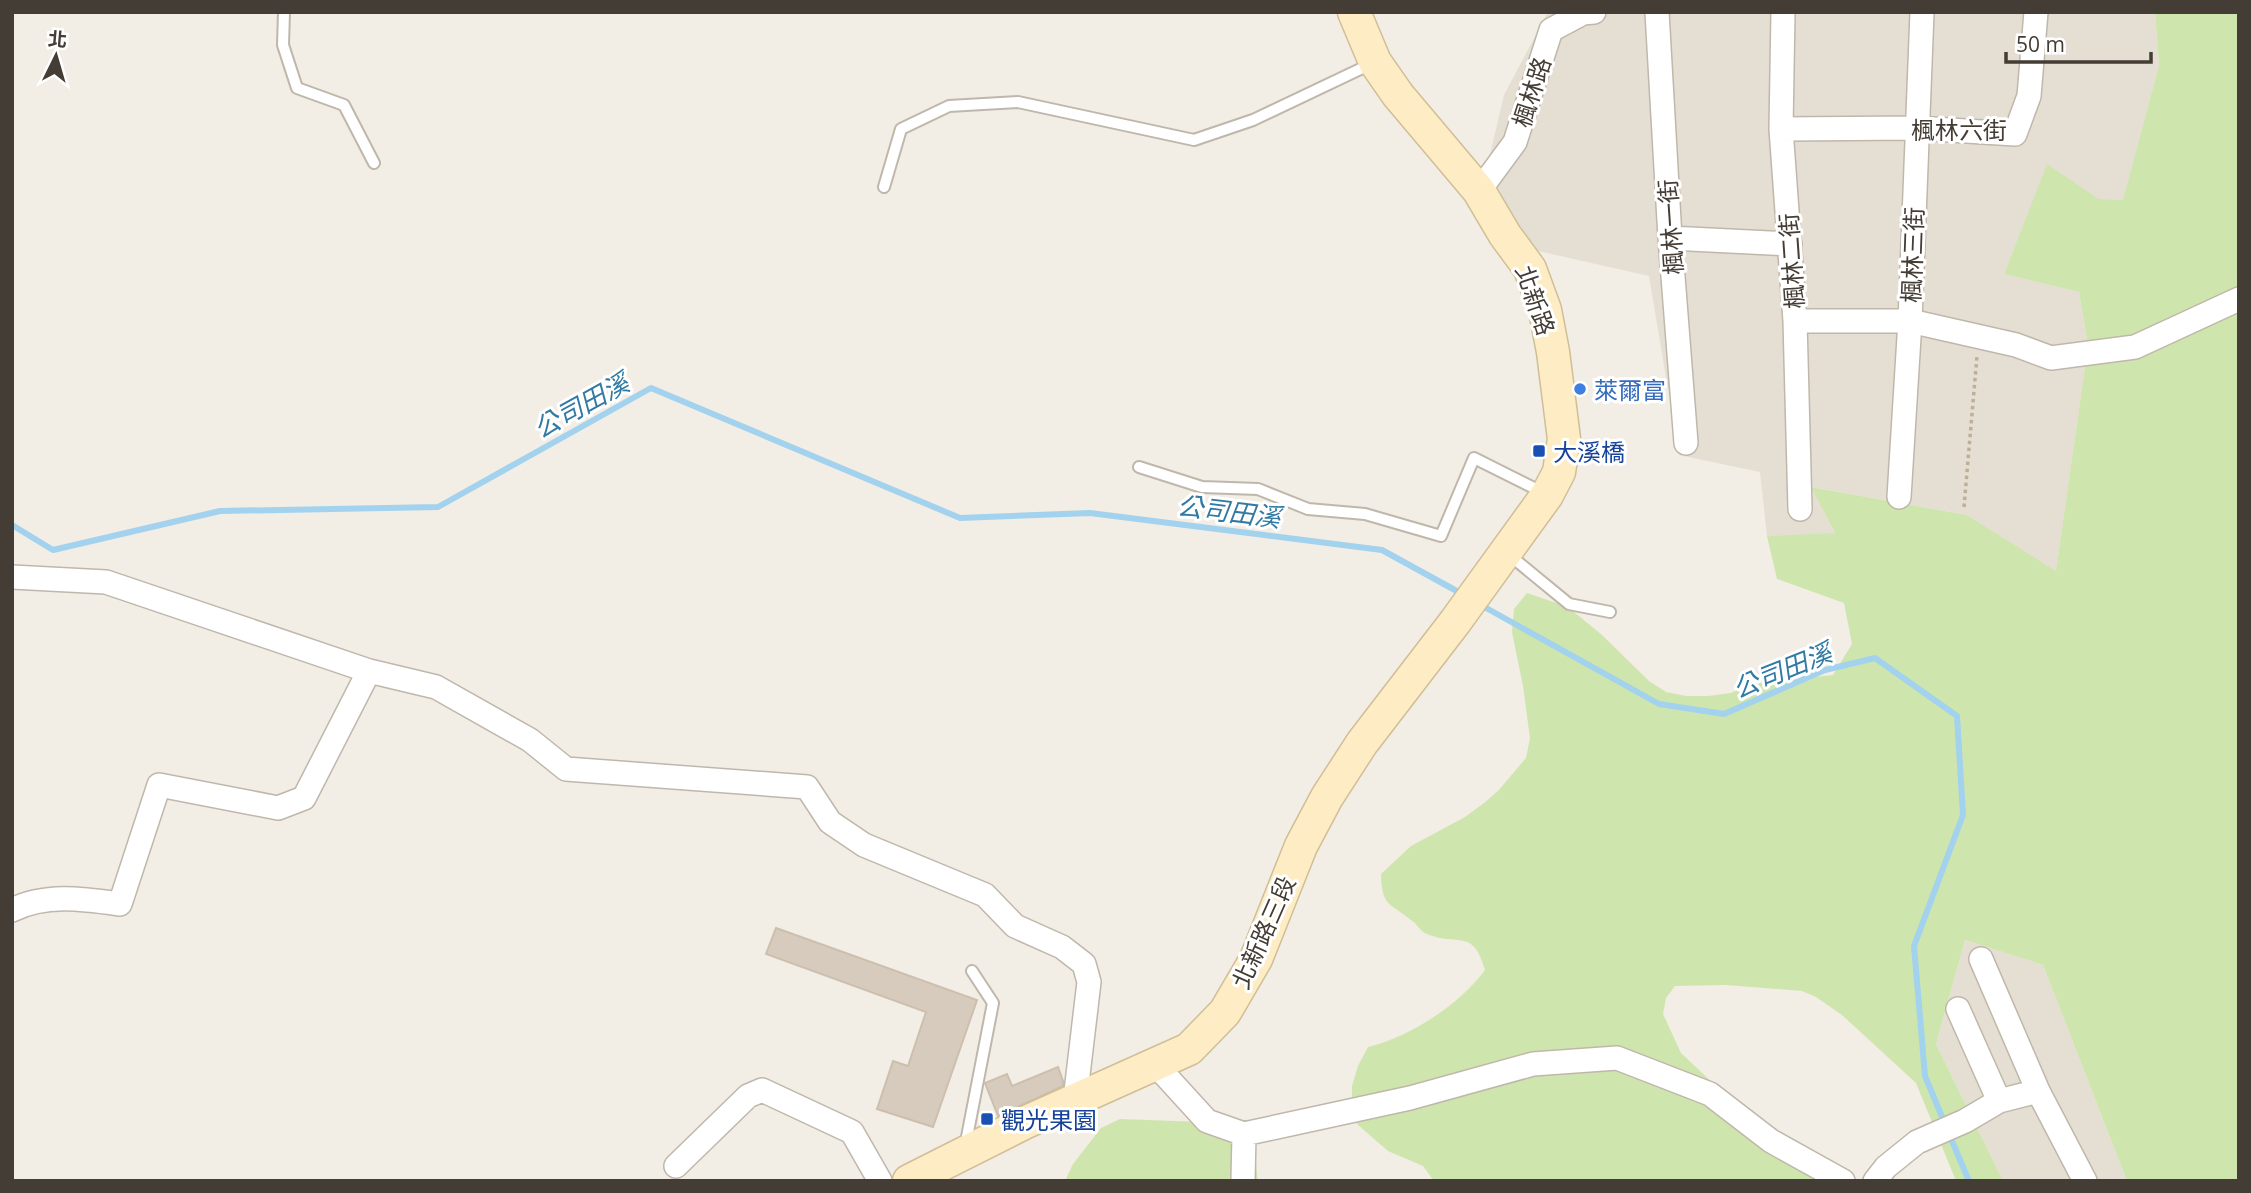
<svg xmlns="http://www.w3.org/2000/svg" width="2251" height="1193" font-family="'Open Sans','Noto Sans TC',sans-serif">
	<rect width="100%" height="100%" fill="#f2ede5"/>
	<!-- residential -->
	<path fill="#e5dfd3" d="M1548,12H2155L2159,65L2123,201L2099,199L2047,165L2004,274L2079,292L2088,346L2056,572L1967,515L1812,487L1835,534L1767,536L1760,472L1679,455L1649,276L1534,250L1484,180L1504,95Z
		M1965,940L2043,965L2127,1181H2003L1936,1044Z"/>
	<!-- green -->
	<path fill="#cfe5ae" d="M2155,12H2239V1181H2127L2043,965L1965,940L1936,1044L2003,1181H1956L1916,1083L1842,1015L1816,997L1802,991L1726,985L1675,986L1666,998L1663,1014L1681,1053L1817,1181H1434L1423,1166L1388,1151L1357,1124L1352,1108V1086L1358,1066L1368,1047C1410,1037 1459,1005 1485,970C1473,927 1458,947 1427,934C1421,932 1417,924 1411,920C1389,902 1382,907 1381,874L1411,846L1465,817L1484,803L1498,791L1526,758L1530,738L1523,686L1512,632L1514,609L1527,593L1568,607L1602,635L1649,681L1666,692L1686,696H1708L1731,693L1750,684L1833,675L1852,644L1844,603L1777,579L1767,536L1835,533L1811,487L1967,515L2056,571L2088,346L2079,292L2004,274L2047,164L2099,199L2123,200L2159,65Z
		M1120,1119L1203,1122L1241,1141L1255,1157L1258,1181H1065L1073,1164L1101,1128Z"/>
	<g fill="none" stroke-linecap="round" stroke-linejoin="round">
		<!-- stream -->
		<path stroke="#a2d2ed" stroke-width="6" d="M12,525L53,550L220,511L438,507L651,388L960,518L1090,513L1382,550L1464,595
			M1479,604L1659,704L1724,714L1825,670L1875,658L1957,716L1963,815L1914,946L1925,1076L1945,1124
			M1949,1134L1969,1181"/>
	</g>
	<!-- building -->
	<path fill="#d6cbbd" stroke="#cdbfae" stroke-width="2" d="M776,928L977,1000L933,1127L877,1109L893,1061L908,1066L926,1012L766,954Z
		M1058,1067L1063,1081V1086L998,1116L985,1083L1007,1074L1012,1086Z"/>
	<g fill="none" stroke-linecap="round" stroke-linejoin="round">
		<!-- service casing -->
		<g stroke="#c0b7ab" stroke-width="14">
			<path id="service" d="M284,12L283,45L297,88L344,105L374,163
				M884,187L901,129L949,106L1018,102L1194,140L1253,120L1373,63
				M1139,467L1202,487L1258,489L1308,509L1365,514L1441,536L1474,458L1546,494
				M1507,553L1569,604L1610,612
				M965,1147L993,1003L972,971"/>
		</g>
		<!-- minor casing -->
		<g stroke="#c0b7ab" stroke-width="26">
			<path id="minor" d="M1657,12L1670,238L1686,443
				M1783,12L1781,129L1795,321L1800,509
				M1781,129L1917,128L2015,134L2029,96L2036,12
				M1479,191L1515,142L1551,30L1583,13L1594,12
				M1670,238L1790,244
				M1795,321H1910L2016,345L2051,358L2135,347L2239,299
				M1899,497L1910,321L1922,12
				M12,577L106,582L369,671L436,687L530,740L566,769L807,787L830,822L864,845L985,895L1015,926L1062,947L1084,964L1089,982L1075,1100
				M12,910C46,893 84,899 120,904L159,785L278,808L304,798L369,671
				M1958,1009L1999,1101
				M1155,1064L1207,1121L1244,1134L1410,1098L1533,1064L1617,1058L1710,1094L1771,1141L1843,1181
				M2038,1091L2085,1181
				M676,1166L748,1096L762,1090L852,1132L880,1181
				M1243,1181L1244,1134
				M1875,1181L1886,1167L1917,1142L1965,1121L1999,1101L2038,1091L1981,959"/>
		</g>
		<!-- secondary casing -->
		<g stroke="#d0be96" stroke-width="35">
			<path id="secondary" d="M909,1181L1024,1123L1189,1049L1225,1012L1256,959L1301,846L1327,797L1362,743L1455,622L1547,495L1559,472L1564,439L1553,352L1545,310L1530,269L1505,235L1479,191L1398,95L1375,62L1354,12"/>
		</g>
		<!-- path -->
		<path stroke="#beaf99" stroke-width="3.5" stroke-dasharray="3.5 3.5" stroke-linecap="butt" d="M1964,507L1977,356"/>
		<!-- service -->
		<use href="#service" stroke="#fff" stroke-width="10"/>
		<!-- minor -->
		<use href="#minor" stroke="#fff" stroke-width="23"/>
		<!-- secondary -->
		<use href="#secondary" stroke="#fdecc4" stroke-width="32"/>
	</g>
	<!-- markers -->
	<circle fill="#3f7fe0" stroke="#fff" stroke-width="2.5" cx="1580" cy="389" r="7"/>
	<g fill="#1a4fb4" stroke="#fff" stroke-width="2.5">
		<rect x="1532" y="444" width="14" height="14" rx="3.5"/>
		<rect x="980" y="1112" width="14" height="14" rx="3.5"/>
	</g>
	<g text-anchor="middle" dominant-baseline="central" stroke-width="6" stroke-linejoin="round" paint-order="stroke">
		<!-- street labels -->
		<g font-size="24" fill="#443d35" stroke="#fff">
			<text transform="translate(1531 92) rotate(-72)">楓林路</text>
			<text x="1959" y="129">楓林六街</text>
			<text transform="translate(1670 227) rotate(-94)">楓林一街</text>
			<text transform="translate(1912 255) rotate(-88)">楓林三街</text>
			<text transform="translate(1791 261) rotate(-94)">楓林二街</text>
			<text transform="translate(1536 300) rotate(71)">北新路</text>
			<text transform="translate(1263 932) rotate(-66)">北新路三段</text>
		</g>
		<!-- shop labels -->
		<g font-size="24" fill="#366cbe" stroke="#fff" text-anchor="start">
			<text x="1594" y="389">萊爾富</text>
		</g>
		<!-- transit labels -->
		<g font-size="24" fill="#164399" stroke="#fff" text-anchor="start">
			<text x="1553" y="451">大溪橋</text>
			<text x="1001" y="1119">觀光果園</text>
		</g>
		<!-- water labels -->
		<g font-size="26" font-style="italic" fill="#307aa3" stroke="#fff">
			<text transform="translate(581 405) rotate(-29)">公司田溪</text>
			<text transform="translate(1229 511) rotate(7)">公司田溪</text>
			<text transform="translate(1782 670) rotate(-22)">公司田溪</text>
		</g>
	</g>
	<!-- border -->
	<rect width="2251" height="1193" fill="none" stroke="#443d35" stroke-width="28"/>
	<!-- north arrow -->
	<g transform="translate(56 56) rotate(5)" stroke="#ffffff" stroke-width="5" paint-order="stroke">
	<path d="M0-5L12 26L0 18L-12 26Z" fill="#443d35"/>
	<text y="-10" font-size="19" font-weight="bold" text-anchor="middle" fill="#443d35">北</text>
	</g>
	<!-- scale -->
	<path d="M2006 52v10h145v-10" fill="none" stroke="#443d35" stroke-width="3.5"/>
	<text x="2016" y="52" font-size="21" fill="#443d35" stroke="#ffffff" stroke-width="5" paint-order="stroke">50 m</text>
</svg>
